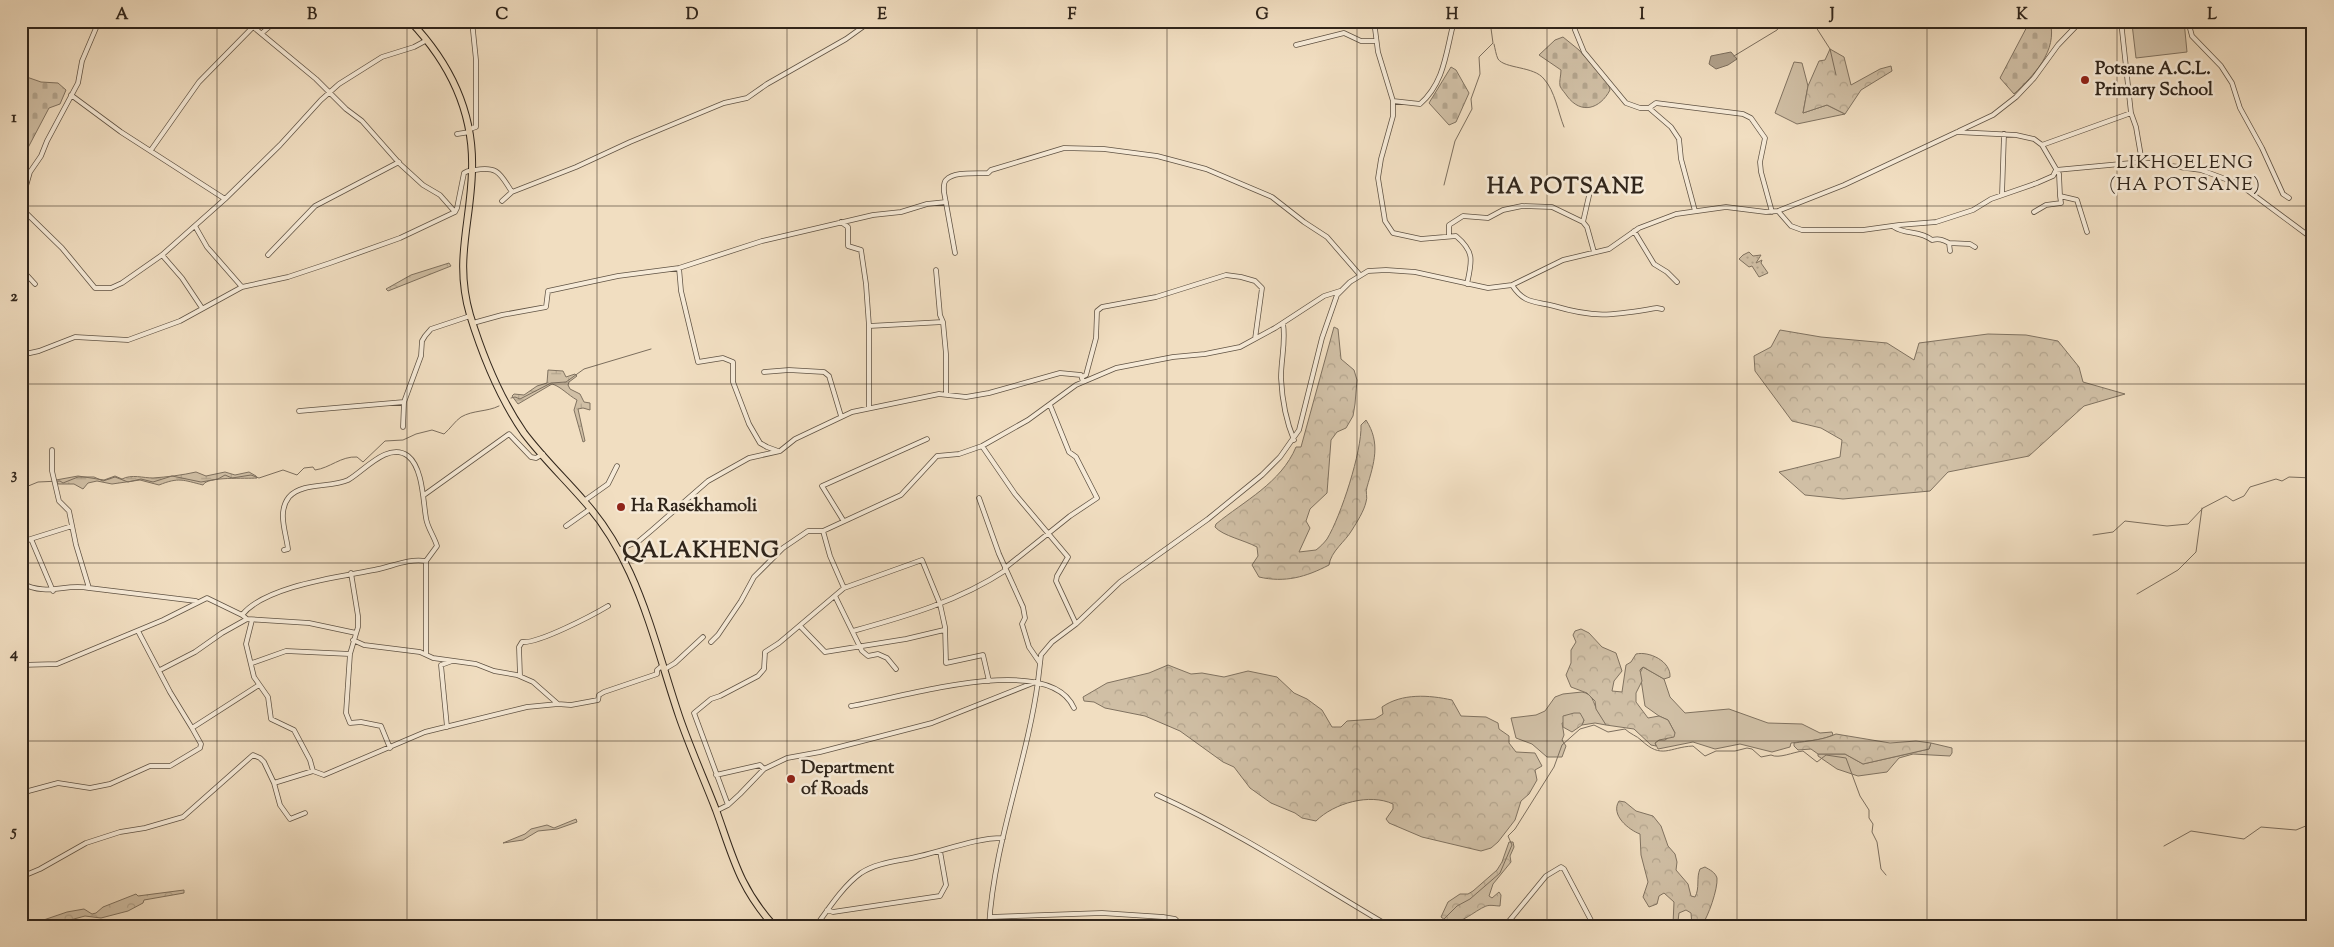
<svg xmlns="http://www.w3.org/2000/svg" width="2334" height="947" font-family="'Sorts Mill Goudy',serif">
	<defs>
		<pattern id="forest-crowns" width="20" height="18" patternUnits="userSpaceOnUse" patternTransform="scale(1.25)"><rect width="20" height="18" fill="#d0bfa5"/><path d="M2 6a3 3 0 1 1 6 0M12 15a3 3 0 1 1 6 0" fill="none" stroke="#b3a48d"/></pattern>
		<pattern id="wetland-marsh" width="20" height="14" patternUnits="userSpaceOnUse" patternTransform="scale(1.25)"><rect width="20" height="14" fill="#d0bfa5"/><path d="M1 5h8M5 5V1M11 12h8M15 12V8" fill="none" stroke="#b3a48d"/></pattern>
		<pattern id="cemetery-stones" width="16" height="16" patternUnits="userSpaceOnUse" patternTransform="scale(1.25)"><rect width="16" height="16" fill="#d0bfa5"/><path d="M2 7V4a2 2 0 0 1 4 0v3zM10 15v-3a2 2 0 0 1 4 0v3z" fill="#b3a48d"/></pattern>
		<pattern id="park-dots" width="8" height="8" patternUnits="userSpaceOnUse" patternTransform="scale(1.25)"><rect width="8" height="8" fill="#d0bfa5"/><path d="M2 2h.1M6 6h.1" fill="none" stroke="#b3a48d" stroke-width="1.8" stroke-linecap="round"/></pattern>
	</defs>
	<rect width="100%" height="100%" fill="#f1dec1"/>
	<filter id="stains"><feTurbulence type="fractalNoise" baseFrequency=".004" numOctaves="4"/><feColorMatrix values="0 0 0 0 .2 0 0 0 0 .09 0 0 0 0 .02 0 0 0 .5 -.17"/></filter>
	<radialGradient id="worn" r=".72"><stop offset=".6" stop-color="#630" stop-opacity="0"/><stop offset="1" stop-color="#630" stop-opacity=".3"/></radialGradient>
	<!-- green -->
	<path fill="#d0bfa5" stroke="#807260" d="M2158,21H2184L2187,52L2136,58L2132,24Z
		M1794,62L1802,63L1808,86L1803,113L1827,105L1845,114L1797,124L1775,113Z
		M1643,667L1664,679L1670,697L1685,713L1729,709L1768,723L1802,724L1820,733L1832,732L1833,735C1820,741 1805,741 1791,743L1790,747L1772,752L1740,744L1715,749L1693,742L1658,749L1655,743L1659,740H1665L1675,733L1668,720L1659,716L1645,706L1640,673Z
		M1582,692C1593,694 1593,702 1597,710C1600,716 1604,719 1606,725L1595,723L1582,725L1584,720L1562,723L1564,735L1562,740L1566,746L1562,757H1547L1532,744L1516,738L1511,718L1536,715L1545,711L1555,697L1563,694Z
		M1931,743L1952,748V753L1950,756L1913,754L1899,758L1887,772L1858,776L1837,769L1818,756V754H1845L1863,764L1929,749Z
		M576,819L577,822L557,829L538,831L523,840L503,843L525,834L531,829L547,825L554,828Z"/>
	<!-- forest -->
	<path fill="url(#forest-crowns)" stroke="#807260" d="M1830,49L1844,57L1851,85L1880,69L1891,66L1892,71L1861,90L1845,114L1827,105L1803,113L1808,86L1819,61L1825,60Z
		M449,263L451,266L388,291L386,289L411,275Z
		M1334,327L1338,329L1341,359L1354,370L1357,380L1355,404L1353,416L1346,428L1337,432L1331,440L1327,493L1310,509L1306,521L1310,528L1299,552L1316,550C1320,547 1324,543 1327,539C1341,516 1362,451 1361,425L1366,420C1381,443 1374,463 1367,487C1365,492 1368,497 1366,502C1364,511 1357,522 1352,530C1345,542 1331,551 1329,565C1306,577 1285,583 1259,577L1252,565L1258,556L1257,547C1244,540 1223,536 1215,527L1216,524C1244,501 1281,483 1296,447H1301Z
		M1780,330L1821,337L1887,343L1914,360L1919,343L1988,334L2026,335L2058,341L2079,367L2083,382L2125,394L2084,406L2029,456L1948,472L1930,491L1843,499L1805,495L1779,472L1840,457L1842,440L1821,428L1792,421L1755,371L1754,356L1771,347Z
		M1581,629L1589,633L1602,647L1616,653L1622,671L1614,681L1612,691L1622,692L1626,665L1631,662L1636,654C1649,651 1671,661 1670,677L1664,679L1643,667L1640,670L1642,681L1636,693V702L1648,718L1659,716L1668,720L1675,733L1674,737L1659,740L1655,743L1656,746L1651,745L1634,729L1606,725L1596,709L1595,701L1587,693L1571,687L1566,675L1571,663V650L1576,642L1573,635L1575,631Z
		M1168,665L1191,674L1202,673L1224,677L1248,671L1277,677L1294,693L1307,699L1322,710L1332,727H1341L1347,721L1375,719L1383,714L1382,707C1402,693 1429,695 1452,700L1461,716L1486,717L1498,723L1499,729L1509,736V743L1516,752L1535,753L1542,766L1535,770L1537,780L1529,794L1521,801L1515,820L1498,842L1491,848L1481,851L1422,837L1389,823L1386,819L1393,809V804C1370,793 1334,803 1316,821L1302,818L1295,813L1271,803L1250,788L1234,767L1223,762L1180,731L1145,716L1105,708L1094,702L1084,701L1083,697L1107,683L1149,673Z
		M1574,713H1580L1584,720L1582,725L1572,732L1563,727V716Z
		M1836,734L1890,743L1916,741L1931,743L1929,749L1863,764L1845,754H1818L1811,749L1798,750L1794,746V743C1808,741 1823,740 1836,734Z
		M1619,801L1625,802L1636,811L1653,816L1661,826L1668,846L1675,854L1677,862L1676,870L1688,884L1691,896L1695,897C1700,888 1696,878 1700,869L1705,867C1710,870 1715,872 1717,878C1718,889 1708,917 1702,925L1692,926L1691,913L1686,910L1679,913L1678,921L1673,924L1674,902L1664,893L1659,896L1657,904L1649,907L1643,897L1648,882L1641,855L1640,834C1629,830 1610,815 1619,801Z
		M1509,842H1513L1514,847L1510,856L1511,862L1493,884L1489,896L1492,898L1499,892L1501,895L1500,906C1495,906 1489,904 1484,907C1471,913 1456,930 1441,917L1448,902L1460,894H1468L1473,891L1497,870L1502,862Z
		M184,890V893L144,900L143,903L128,911L101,918L85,916L48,926H26L67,912L84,909L92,914L96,913L103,907L136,894L138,896Z"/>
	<!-- wetland -->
	<path fill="url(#wetland-marsh)" stroke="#807260" d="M548,370L563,371L566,377L575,374L577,376L569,382L568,385L570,389L580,394L584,402L590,403V410L583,408L578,409L585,441L583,442L574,410L577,400C568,395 560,386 552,384L518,404L512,396L514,394L524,395L537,386L547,383Z
		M196,472L206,476L225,472L235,475L249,472L256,476L257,478C246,479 207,476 203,485C183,480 179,477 159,485L140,480L112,484L97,481L88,483L83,489L74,484H58L56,480L78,476L104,480L115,476L122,479C132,474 143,478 153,478C167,477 183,475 196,472Z"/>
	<!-- cemetery -->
	<path fill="url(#cemetery-stones)" stroke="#807260" d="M2030,21H2050C2058,51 2034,75 2014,94L2000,78Z
		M1563,37L1579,50L1608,83L1610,90C1600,109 1581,115 1567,96C1566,94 1561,89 1560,86C1559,82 1561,75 1561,70L1539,55L1555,40Z
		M1451,67L1456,70L1469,93L1456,122L1449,125L1429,103Z
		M21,75L41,82L58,83L66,90L60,104L49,108L21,161Z"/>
	<!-- park -->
	<path fill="url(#park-dots)" stroke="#807260" d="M1749,252L1753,256L1761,255L1756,263L1762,260L1761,263L1768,273L1759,277L1752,266L1749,267L1739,259L1743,255Z"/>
	<!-- water -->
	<path fill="#af9f89" stroke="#7c6e5d" d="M1731,52L1737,59L1728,65L1716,69L1709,64L1711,56Z"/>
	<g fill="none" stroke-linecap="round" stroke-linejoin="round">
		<!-- stream -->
		<path stroke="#7c6e5d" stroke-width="1" d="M1812,21L1830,49L1836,75
			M1494,44C1495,48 1496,55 1498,59C1505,69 1534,66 1544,79C1555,91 1558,112 1564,127
			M1734,56L1777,30L1784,21
			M1444,185L1455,141L1472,109L1471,99L1480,74L1479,57L1493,43L1490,21
			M511,398L515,397L520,399L551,383L566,382L584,369L651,349
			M21,489L38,482L60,481L63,483L78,477H94L103,481L115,477L128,482L141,479L153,482L172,476L201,482L218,479L225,475L232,478L251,475L259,478L283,470L297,475L304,468L313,467L315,470C330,468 341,456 357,457L363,462L385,441L403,440L416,434L432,430L444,434C450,429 455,421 461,417C473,410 487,412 499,406
			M2093,535L2113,532L2125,521L2167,526L2188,524L2203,508L2226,496L2233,501L2244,496L2250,487L2276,479L2282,481L2289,477L2313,478
			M2137,594L2178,570L2196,552L2202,508
			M2164,846L2191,831L2244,839L2261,827L2296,830L2313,823
			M1437,926L1457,906L1470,899L1500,873L1512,845L1508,836L1515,829L1554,767L1562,745L1580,729L1594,725L1608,732L1625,729C1630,734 1637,736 1641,740C1662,760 1669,747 1693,746L1705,756L1716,751H1735L1747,748L1752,749L1761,757L1771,755C1779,759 1793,752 1803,751L1817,762L1826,755L1846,758L1860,796L1869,810V818L1873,824L1872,832L1877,842L1881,869L1886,875"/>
		<!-- minor casing -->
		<g stroke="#605344" stroke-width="5.5">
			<path id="minor" d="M246,21L316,79L346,109L362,121L400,164L423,185L440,195L455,212
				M1374,21L1378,52L1393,101V116L1381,159L1378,178L1385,221L1393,233L1421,239L1456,236C1475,252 1472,261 1467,284
				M2121,21L2131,113L2136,127L2142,162
				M2188,21L2192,36L2221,66L2232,83L2240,108L2262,148L2283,194L2289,198
				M1575,30L1584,52L1626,103L1640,108H1649L1656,103L1743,114L1751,118L1765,138L1760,162L1761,172L1772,212
				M262,33L276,21
				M1296,45L1344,33L1361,41H1376
				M71,95L121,132L225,199
				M1393,101L1420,104C1445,82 1446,51 1454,21
				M1649,108L1671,127L1679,139L1681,159L1695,211
				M470,129L476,127V60L472,21
				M1959,131L1993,115L2016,97L2034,78L2058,45L2081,21
				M457,134L470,132
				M2042,145L2131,113
				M151,150L199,82L252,28
				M2056,170L2142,162L2201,170L2239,184L2313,239
				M2002,195L2004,134
				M502,201L512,192L576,167L630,142L724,103L747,98L767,84L846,39L871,21
				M22,209L62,248L95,288H111L122,283L162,255L225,199L280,145L321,100L339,84L382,57L414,47L427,40
				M1778,211L1791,226L1802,230H1863L1899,225L1936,222L1973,210L1991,199L2037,183L2053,176L2056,170
				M2034,212L2046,205L2061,203L2060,196
				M21,218L22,200L30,172L41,156L47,141L78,83L82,61L99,21
				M841,222L848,227V246L861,250L866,284L869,326V408
				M1583,222L1591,187
				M195,226L207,247L242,287
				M1894,227C1906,235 1919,230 1932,240C1939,238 1943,240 1949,243L1950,251
				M1634,231L1654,264L1667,272L1677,282
				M1449,236V225L1463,216L1488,218L1503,210L1522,206L1552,207L1583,222L1587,227L1594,252
				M1949,243L1970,244L1975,247
				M955,253L944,192C944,188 943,183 946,180C954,171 977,174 988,173L991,170L1064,148L1104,149L1157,156L1206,169L1272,197L1304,222L1327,237L1360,275
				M162,255L182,278L202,308
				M268,255L315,206L399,162
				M21,266L24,272L35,284
				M679,268L681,291L698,362L723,358L733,362V382L749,424L760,443L767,447L778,451
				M936,270L940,315L943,322L946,354V394
				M1512,285C1524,304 1535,301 1554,306C1598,319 1613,315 1657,308L1662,309
				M473,323L502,315L546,307L548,291L618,276L679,268L762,241L873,215L901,212L927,204L946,202
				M1283,323C1286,343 1281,358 1281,378C1282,398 1286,421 1294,440
				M869,326L943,322
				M21,355L39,351L75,337L128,340L180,321L242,287L288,277L330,263L400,238L455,212L457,208L464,173C468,170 470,171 475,170C499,166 500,174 512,192
				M764,372L789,370L824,372L829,376L841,416
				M1082,377L1086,375L1096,338L1097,311L1102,307L1156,297L1226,275L1241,277L1255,281L1262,288L1255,339
				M299,411L404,402
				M403,427L404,402L421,356L422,341L425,336L431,329L470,316
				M982,446L1015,494L1068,557L1057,576L1056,581L1076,624
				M52,450V471L59,501L69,511L76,545L89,588L196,601
				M424,495L509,434L531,457L536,458L543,454
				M979,498L999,554L1023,607L1025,618L1022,624L1029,647L1040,663
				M584,501L608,484L617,466
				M843,520L822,486L927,439
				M566,526L590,509
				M823,531L830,556L844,588
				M31,539L53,591
				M21,542L72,526
				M284,550L288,549C286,532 277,512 289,497C302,482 331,488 348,480C363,472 388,441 408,456C423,468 423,501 426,518C427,527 434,536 437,546L426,561V654
				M618,550L639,541L652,530L708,481L749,458L780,451L795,439L852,412L939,394L966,397L989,393L1060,373L1081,375L1083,382
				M1005,568L1070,516L1097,498L1076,457L1069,452L1050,405
				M351,573L358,616V627L350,654L346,713L350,723L361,722L381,726L390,748
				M21,583C48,597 64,583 89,588
				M835,596L862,651L868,656L878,654L887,658L896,669
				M242,615C265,586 339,577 374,570C391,567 408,558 426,561
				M252,620L246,644L254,677L268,697L271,719L294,730L310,760L313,771
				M800,626L825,652L906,639L944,630
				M138,631L170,692L192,728
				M853,631C907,616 959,601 1006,570
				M353,640L364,645L420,652L433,658L476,664L494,671L517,675L533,682L558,704
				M711,642L718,635L741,601L754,577L783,548L808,531H823L901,495L937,456L959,454L982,446L1028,420L1076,385L1116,368L1173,357L1205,354L1240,347L1275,328L1324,296L1340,291
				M252,663L286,651L350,654
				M21,665L57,664L163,620L207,598L242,615L247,619L309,623L356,633
				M665,669L675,663L703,637
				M160,670L195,652L222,633L247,619
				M520,676L519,647L522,642C538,644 593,615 608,606
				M851,706C898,699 1049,650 1074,708
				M447,727L441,665L452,661
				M716,775L760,765L764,769
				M274,783L313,771L324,775L425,732L527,707L558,704L571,705L598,700L599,695L604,692L657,674V670L663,665
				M21,793L58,783L90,788L110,784L150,766H170L200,748L201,744L192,728L259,685
				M1157,795C1239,832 1312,881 1389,926
				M728,805L694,713L711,699L720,696L758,676L764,669L765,652L779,643L844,588L922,560L940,604L945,627L946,663L983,655L989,681
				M716,811L728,805L740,794L764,769L787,758L820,752L932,723L1038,681L1041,655L1052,642L1076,624L1120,582L1208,519L1262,475L1280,457L1299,430L1322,338L1337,295L1350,282L1368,271L1386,270L1415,272L1488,288L1512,285L1563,260L1609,249L1639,228L1676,214L1726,207L1766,212L1778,211L1844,185L1957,132L2016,135L2034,139L2042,145L2059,174L2060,196L2077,200L2087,232
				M21,877L40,869L86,843L120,832L145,828L183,817L253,755L260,758L264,762L274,783L280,805L290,819L305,813
				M827,910L833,912L940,896L946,885L940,851
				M990,917L1102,913L1163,917L1175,919L1182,926
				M816,926C829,908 843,886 861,873C877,862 901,861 920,856C947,850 975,838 1003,838
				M989,926C994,842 1027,763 1038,681
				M1505,926L1546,876L1561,867L1564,869L1594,926"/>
		</g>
		<!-- primary casing -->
		<g stroke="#30251b" stroke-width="8">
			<path id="primary" d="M410,21C450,63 474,111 472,170C471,223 454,260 470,315C483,357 499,397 524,433C542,457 565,479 584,501C602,521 619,549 630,573C651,619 663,669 679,716C690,748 704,779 716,810C733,857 739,887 774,926"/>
		</g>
		<!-- minor -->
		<use href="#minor" stroke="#f6ead7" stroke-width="4"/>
		<!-- primary -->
		<use href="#primary" stroke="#f1dec1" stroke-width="6"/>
	</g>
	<!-- grid -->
	<path fill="none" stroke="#30251b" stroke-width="1" stroke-opacity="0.55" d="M217,21V926M407,21V926M597,21V926M787,21V926M977,21V926M1167,21V926M1357,21V926M1547,21V926M1737,21V926M1927,21V926M2117,21V926M21,206H2313M21,384H2313M21,563H2313M21,741H2313"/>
	<!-- markers -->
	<g fill="#8f2418" stroke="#f6ead7" stroke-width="2">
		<circle cx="2085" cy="80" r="5"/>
		<circle cx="621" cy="507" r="5"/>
		<circle cx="791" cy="779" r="5"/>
	</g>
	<g text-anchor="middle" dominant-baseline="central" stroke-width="5" stroke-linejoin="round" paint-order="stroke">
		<!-- poi labels -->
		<g font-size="18" font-weight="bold" fill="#30251b" stroke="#f6ead7" text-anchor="start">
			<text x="2095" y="70">Potsane A.C.L.<tspan x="2095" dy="21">Primary School</tspan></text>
			<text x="631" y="507">Ha Rasekhamoli</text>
			<text x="801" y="769">Department<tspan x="801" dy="21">of Roads</tspan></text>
		</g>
		<!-- neighbourhood labels -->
		<g font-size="19" letter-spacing="1" fill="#30251b" stroke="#f6ead7">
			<text x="2185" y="163">LIKHOELENG<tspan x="2185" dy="22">(HA POTSANE)</tspan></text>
		</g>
		<!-- district labels -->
		<g font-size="22" font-weight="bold" letter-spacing="1" fill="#30251b" stroke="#f6ead7">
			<text x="1566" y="188">HA POTSANE</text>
			<text x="701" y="552">QALAKHENG</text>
		</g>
	</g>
	<!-- margin -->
	<rect width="2334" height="947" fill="none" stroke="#f1dec1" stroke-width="55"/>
	<rect x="28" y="28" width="2278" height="892" fill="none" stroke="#30251b" stroke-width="2"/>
	<g font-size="16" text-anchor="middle" font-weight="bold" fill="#30251b">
		<text x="122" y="19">A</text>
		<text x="312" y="19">B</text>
		<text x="502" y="19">C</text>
		<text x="692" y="19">D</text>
		<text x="882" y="19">E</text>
		<text x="1072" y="19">F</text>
		<text x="1262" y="19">G</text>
		<text x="1452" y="19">H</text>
		<text x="1642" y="19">I</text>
		<text x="1832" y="19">J</text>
		<text x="2022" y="19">K</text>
		<text x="2212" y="19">L</text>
		<text x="14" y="122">1</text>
		<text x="14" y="301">2</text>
		<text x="14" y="479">3</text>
		<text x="14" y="658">4</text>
		<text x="14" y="836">5</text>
	</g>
	<rect width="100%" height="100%" filter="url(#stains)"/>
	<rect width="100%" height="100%" fill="url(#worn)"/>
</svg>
